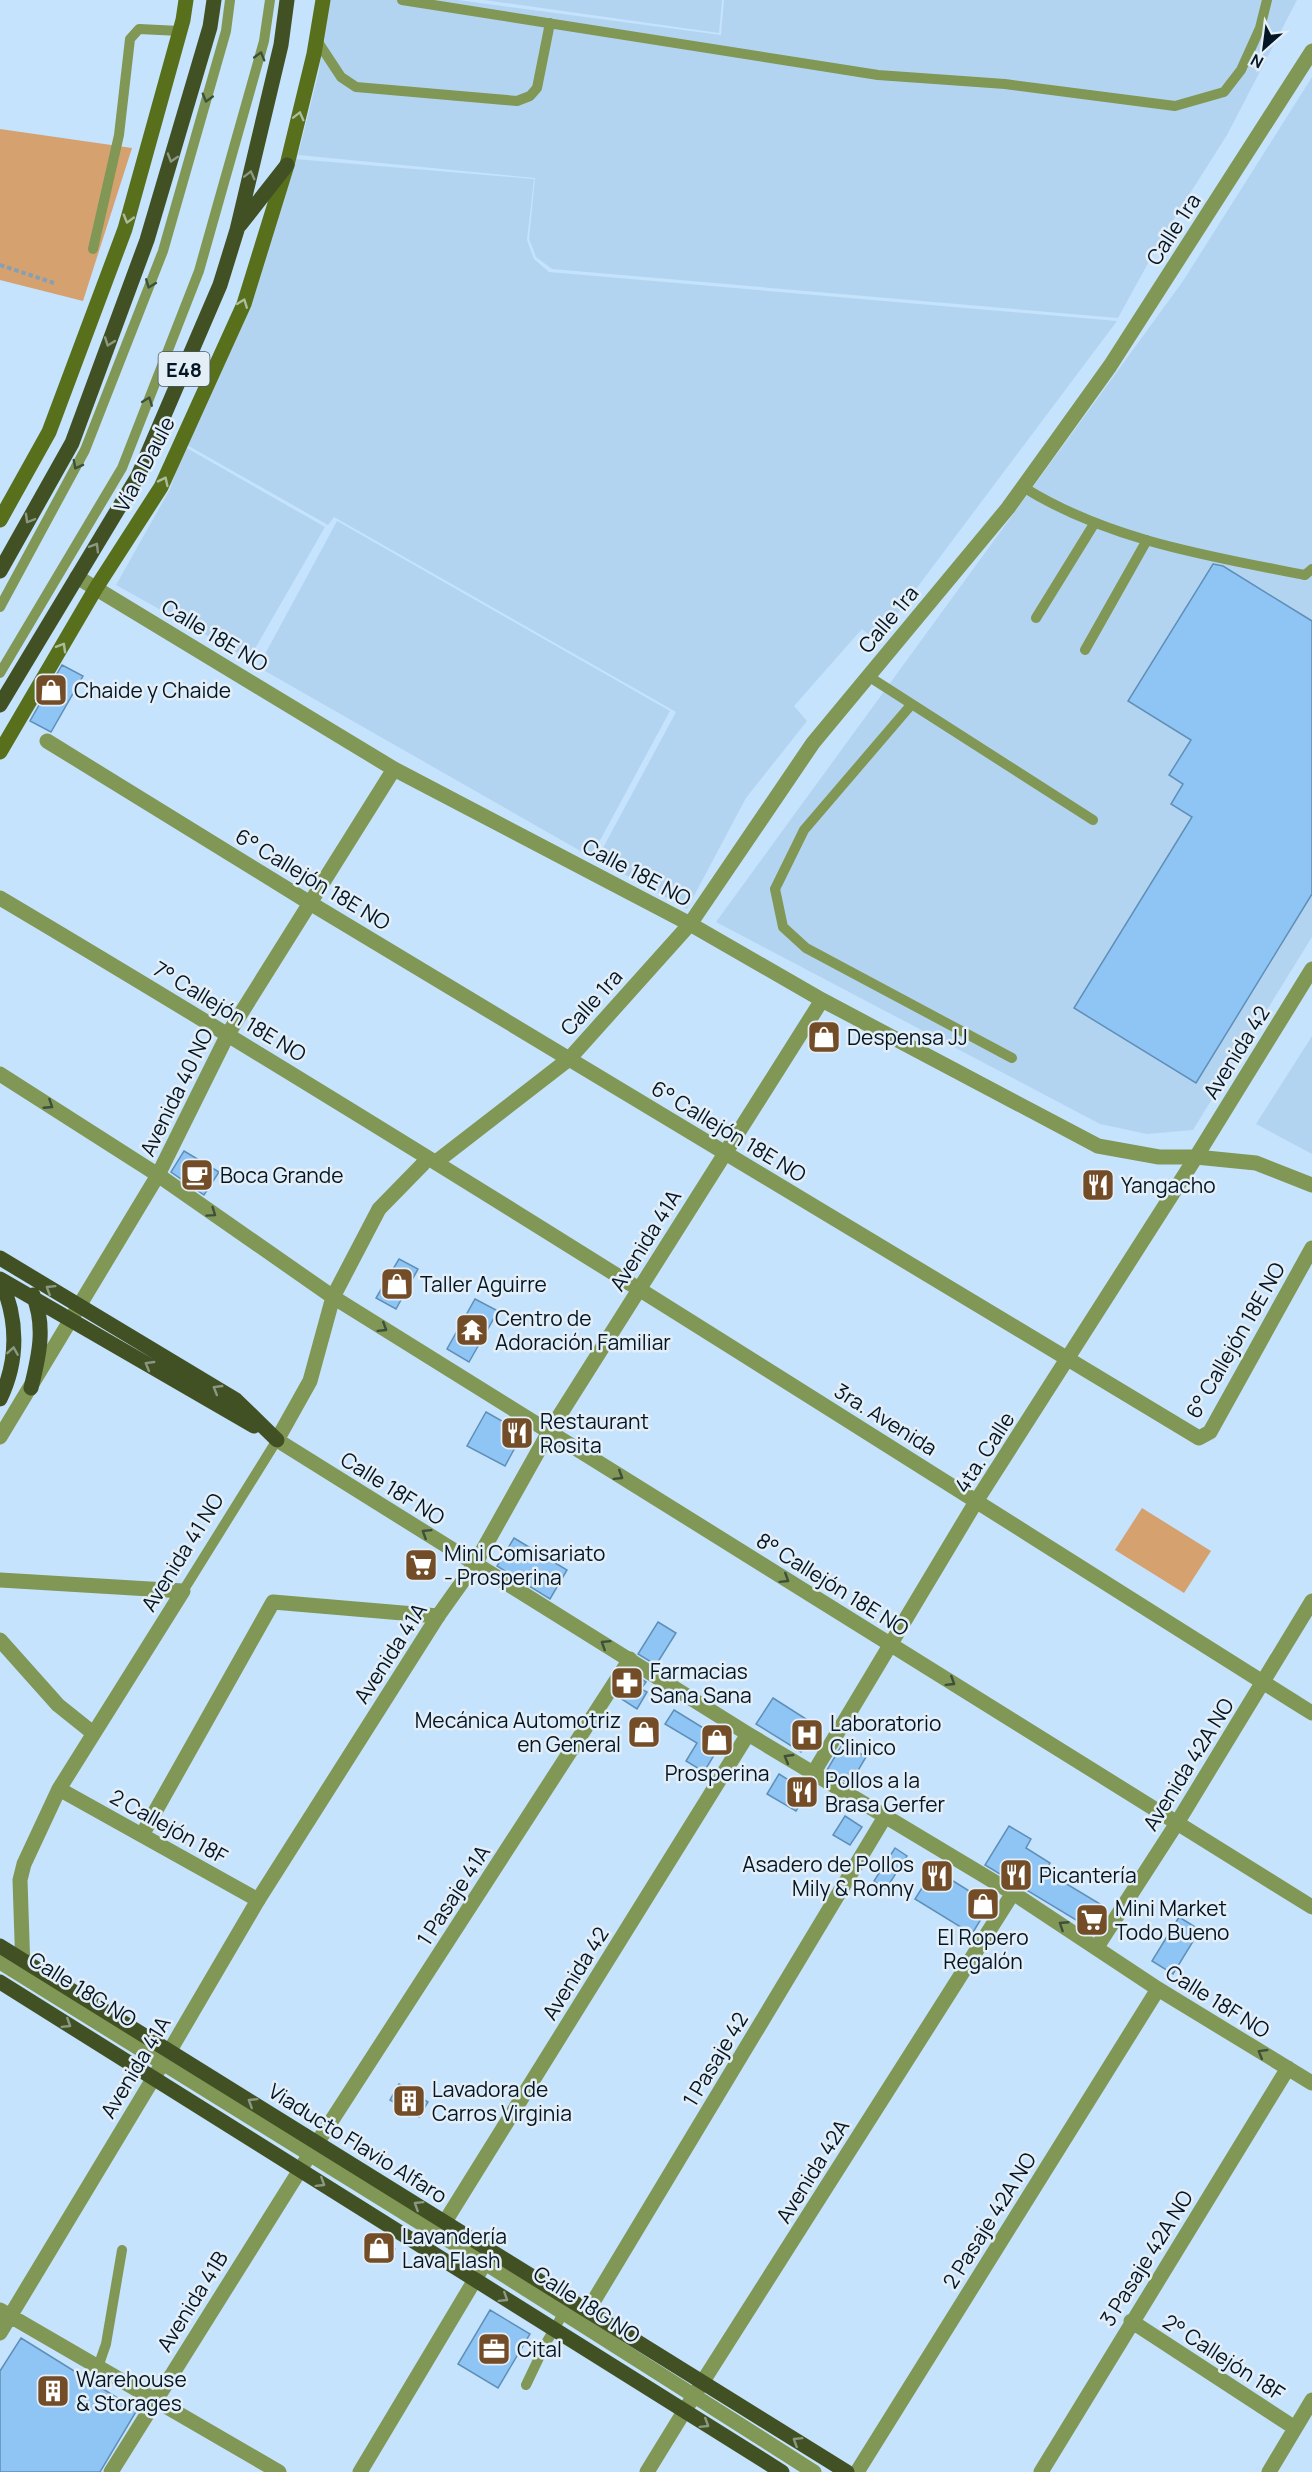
<svg xmlns="http://www.w3.org/2000/svg" width="1312" height="2472" font-family="Manrope,sans-serif">
	<rect width="100%" height="100%" fill="#c5e3fd"/>
	<!-- built -->
	<path fill="#b3d4f1" d="M328,0H458L721,35L724,0H1297L1227,135L1163,236L1118,318L552,269L536,257L529,239L535,178L298,155L319,71Z
		M484,0H722L719,33Z
		M1312,77V937L1193,1130L1147,1134L1100,1124L716,922L1183,281Z
		M295,159L534,179L527,240L534,259L549,272L1117,321L877,641L862,629L794,706L807,721L746,798L687,909L597,859L676,712L334,517L328,525L187,445L243,324Z
		M185,447L325,527L249,659L116,585L170,489Z
		M337,521L670,711L591,857L258,667Z
		M1312,1036V1154L1256,1124Z"/>
	<!-- green -->
	<path fill="#d4a16f" d="M0,129L132,148L83,301L0,280Z
		M1142,1508L1211,1551L1184,1593L1115,1550Z"/>
	<!-- building -->
	<path fill="#8ec5f4" stroke="#5f8fb7" stroke-width="1.5" d="M1213,564L1223,566L1312,621V894L1196,1083L1074,1008L1192,817L1171,804L1183,784L1169,775L1191,740L1128,701Z
		M62,665L83,676L51,732L30,721Z
		M184,1151L219,1172L204,1195L171,1172Z
		M399,1259L418,1269L396,1309L376,1298Z
		M475,1299L498,1311L469,1362L447,1349Z
		M486,1412L523,1433L505,1466L467,1446Z
		M514,1538L567,1570L550,1599L497,1566Z
		M416,1552L434,1562L425,1578L407,1568Z
		M658,1622L676,1633L656,1665L638,1654Z
		M632,1673L646,1682L641,1689L647,1692L637,1709L617,1696Z
		M773,1698L817,1726L801,1752L756,1724Z
		M674,1710L723,1740L704,1772L686,1761L697,1743L665,1724Z
		M843,1743L866,1757L850,1784L827,1770Z
		M779,1774L808,1792L796,1811L767,1794Z
		M845,1816L862,1827L850,1845L833,1835Z
		M1009,1826L1031,1839L1026,1848L1050,1863L1045,1871L1105,1907L1091,1929L985,1865Z
		M895,1848L907,1856L886,1889L874,1881Z
		M934,1869L990,1904L972,1934L915,1899Z
		M1179,1917L1200,1930L1173,1974L1152,1961Z
		M399,2084L428,2102L419,2117L390,2100Z
		M372,2234L395,2249L387,2262L364,2248Z
		M490,2310L530,2334L498,2388L458,2364Z
		M21,2338L137,2410L100,2472H0V2371Z"/>
	<g fill="none" stroke-linecap="round" stroke-linejoin="round">
		<!-- path -->
		<path stroke="#859fb5" stroke-width="4" stroke-dasharray="4.5 3" stroke-linecap="butt" d="M0,265L54,283"/>
		<!-- service -->
		<path stroke="#809756" stroke-width="10" d="M402,0L878,75L1005,84L1175,106L1224,92L1241,70L1260,28L1267,0
			M316,39L341,77L356,87L517,101L530,96L537,88L550,23
			M93,249L119,135L130,39L139,29L180,31
			M1023,487C1108,540 1208,556 1305,575L1312,569
			M0,607L85,450L163,251L226,31L230,0
			M1036,618L1094,524
			M1085,650L1147,540
			M0,673L122,468L199,271L264,41L270,0
			M868,676L1093,820
			M911,705L804,830L775,889L783,927L806,948L1012,1058
			M183,1591L277,1440
			M98,2367L106,2344L122,2250
			M526,2385L546,2343L563,2314"/>
		<!-- minor -->
		<path stroke="#809756" stroke-width="15" d="M47,741L310,903L1199,1438L1210,1432L1312,1248
			M0,898C443,1161 876,1439 1312,1713
			M0,1074L158,1175L333,1297L1312,1907
			M436,1162L569,1059L690,924
			M423,1164L379,1209L333,1297L310,1381L277,1440L748,1734L1013,1893L1158,1989L1312,2083
			M0,1580L183,1591L59,1789L24,1864L20,1880L23,1970
			M0,1640L58,1705L93,1733
			M814,1772L977,1500L1196,1157L1312,969
			M59,1789L258,1900
			M142,1835L273,1602L438,1616
			M1097,1947L1177,1823L1312,1601
			M438,2233L748,1734
			M0,2310L279,2472
			M1131,2321L1295,2428
			M581,2322L886,1815
			M0,2333L162,2064
			M693,2397L1013,1893
			M111,2472L310,2154L630,1659
			M360,2472L485,2263
			M857,2472L1158,1989
			M1041,2472L1288,2068
			M1269,2472L1312,2400"/>
		<!-- tertiary -->
		<path stroke="#809756" stroke-width="15" d="M77,577L394,769L690,924L822,1000L1098,1146L1159,1157H1196L1256,1163L1312,1185
			M690,924L813,743L1008,508L1110,366L1312,51
			M0,1437L158,1175L228,1034L394,769
			M0,1962L485,2263L814,2472
			M162,2064L258,1900L438,1616L475,1564L549,1432L822,1000
			M647,2472L690,2402"/>
		<!-- secondary -->
		<path stroke="#58701c" stroke-width="15" d="M0,520L49,432L125,229L183,20L186,0
			M0,752L96,588L161,487L244,304L287,165L314,54L323,0"/>
		<!-- primary -->
		<path stroke="#425124" stroke-width="15" d="M240,225L287,165
			M0,571L72,443L147,240L210,27L214,0
			M0,705L138,476L220,285L237,230L281,45L287,0
			M0,1258L236,1400L277,1440
			M0,1279L254,1426
			M0,1279C18,1318 19,1360 0,1399
			M31,1388C39,1356 46,1326 33,1295
			M0,1946L847,2472
			M0,1982L782,2472"/>
	</g>
	<!-- one-way arrows -->
	<defs><path id="oneway-chevron" d="M-2-3.5L2.5 0L-2 3.5" fill="none" stroke-width="1.6" stroke-linecap="round" stroke-linejoin="round" transform="scale(1.5)"/></defs>
	<g stroke="#3c503b">
		<use href="#oneway-chevron" transform="translate(260 56) rotate(-74)"/>
		<use href="#oneway-chevron" transform="translate(207 98) rotate(106)"/>
		<use href="#oneway-chevron" transform="translate(150 284) rotate(111)"/>
		<use href="#oneway-chevron" transform="translate(148 401) rotate(-69)"/>
		<use href="#oneway-chevron" transform="translate(77 465) rotate(118)"/>
		<use href="#oneway-chevron" transform="translate(49 1105) rotate(33)"/>
		<use href="#oneway-chevron" transform="translate(212 1213) rotate(35)"/>
		<use href="#oneway-chevron" transform="translate(383 1328) rotate(32)"/>
		<use href="#oneway-chevron" transform="translate(619 1476) rotate(32)"/>
		<use href="#oneway-chevron" transform="translate(426 1533) rotate(-148)"/>
		<use href="#oneway-chevron" transform="translate(785 1579) rotate(32)"/>
		<use href="#oneway-chevron" transform="translate(605 1644) rotate(-148)"/>
		<use href="#oneway-chevron" transform="translate(951 1682) rotate(32)"/>
		<use href="#oneway-chevron" transform="translate(788 1758) rotate(-150)"/>
		<use href="#oneway-chevron" transform="translate(1063 1925) rotate(-147)"/>
		<use href="#oneway-chevron" transform="translate(1262 2053) rotate(-149)"/>
	</g>
	<g stroke="#acbc9f">
		<use href="#oneway-chevron" transform="translate(299 116) rotate(-76)"/>
		<use href="#oneway-chevron" transform="translate(128 219) rotate(106)"/>
		<use href="#oneway-chevron" transform="translate(243 303) rotate(-69)"/>
		<use href="#oneway-chevron" transform="translate(164 481) rotate(-64)"/>
		<use href="#oneway-chevron" transform="translate(62 647) rotate(-60)"/>
	</g>
	<g stroke="#8b9882">
		<use href="#oneway-chevron" transform="translate(172 158) rotate(107)"/>
		<use href="#oneway-chevron" transform="translate(250 175) rotate(-76)"/>
		<use href="#oneway-chevron" transform="translate(109 342) rotate(110)"/>
		<use href="#oneway-chevron" transform="translate(29 519) rotate(120)"/>
		<use href="#oneway-chevron" transform="translate(95 547) rotate(-59)"/>
		<use href="#oneway-chevron" transform="translate(50 1289) rotate(-148)"/>
		<use href="#oneway-chevron" transform="translate(13 1351) rotate(-81)"/>
		<use href="#oneway-chevron" transform="translate(149 1365) rotate(-150)"/>
		<use href="#oneway-chevron" transform="translate(217 1389) rotate(-149)"/>
		<use href="#oneway-chevron" transform="translate(67 2024) rotate(32)"/>
		<use href="#oneway-chevron" transform="translate(252 2102) rotate(-148)"/>
		<use href="#oneway-chevron" transform="translate(321 2183) rotate(32)"/>
		<use href="#oneway-chevron" transform="translate(418 2205) rotate(-148)"/>
		<use href="#oneway-chevron" transform="translate(504 2298) rotate(32)"/>
		<use href="#oneway-chevron" transform="translate(705 2424) rotate(32)"/>
		<use href="#oneway-chevron" transform="translate(797 2441) rotate(-148)"/>
	</g>
	<!-- icons -->
	<defs>
		<g id="shop-square" transform="scale(1.725)"><rect x="-9" y="-9" width="18" height="18" rx="4" fill="#724d28" stroke="#e4eef6"/><path d="M-5-2.5h2.3a2.7 3.5 0 0 1 5.4 0H5L5.5 6h-11ZM-1.5-2.5h3a1.5 2.3 0 0 0-3 0Z" fill="#fff"/></g>
		<g id="cafe-square" transform="scale(1.725)"><rect x="-9" y="-9" width="18" height="18" rx="4" fill="#724d28" stroke="#e4eef6"/><path d="M-5.5-4.5H6V0H3Q3 3.5 0 3.5H-2.5Q-5.5 3.5-5.5 0ZM3-3.2v2h1.7v-2ZM-6 4.5H4V6H-6Z" fill="#fff"/></g>
		<g id="restaurant-square" transform="scale(1.725)"><rect x="-9" y="-9" width="18" height="18" rx="4" fill="#724d28" stroke="#e4eef6"/><path d="M-5-6h1v4h1v-4h1v4h1v-4h1v5L-1.5 .5V6h-2V.5L-5-1ZM5-6V6H3V1.5H1.5Q1.5-4 5-6Z" fill="#fff"/></g>
		<g id="temple-square" transform="scale(1.725)"><rect x="-9" y="-9" width="18" height="18" rx="4" fill="#724d28" stroke="#e4eef6"/><path d="M0-6L5-2H3V0L6.5 2.5H4V6H1.5V3h-3V6H-4V2.5H-6.5L-3 0V-2H-5Z" fill="#fff"/></g>
		<g id="supermarket-square" transform="scale(1.725)"><rect x="-9" y="-9" width="18" height="18" rx="4" fill="#724d28" stroke="#e4eef6"/><path d="M-6-5.5h2.5l.6 2H6L4.5 2H-2.5L-4.4-4H-6ZM-1.5 3.2a1.3 1.3 0 1 0 .1 0ZM3 3.2a1.3 1.3 0 1 0 .1 0Z" fill="#fff"/></g>
		<g id="pharmacy-square" transform="scale(1.725)"><rect x="-9" y="-9" width="18" height="18" rx="4" fill="#724d28" stroke="#e4eef6"/><path d="M-2-6h4v4h4v4h-4v4h-4v-4h-4v-4h4Z" fill="#fff"/></g>
		<g id="hospital-square" transform="scale(1.725)"><rect x="-9" y="-9" width="18" height="18" rx="4" fill="#724d28" stroke="#e4eef6"/><path d="M-5-5h3v3.5h4V-5h3V5h-3V1.5h-4V5h-3Z" fill="#fff"/></g>
		<g id="building-square" transform="scale(1.725)"><rect x="-9" y="-9" width="18" height="18" rx="4" fill="#724d28" stroke="#e4eef6"/><path d="M-4-6H4V6H1V3H-1V6H-4ZM-2.5-4.3h1.7v1.8h-1.7ZM.8-4.3h1.7v1.8H.8ZM-2.5-1h1.7V.8h-1.7ZM.8-1h1.7V.8H.8Z" fill="#fff"/></g>
		<g id="office-square" transform="scale(1.725)"><rect x="-9" y="-9" width="18" height="18" rx="4" fill="#724d28" stroke="#e4eef6"/><path d="M-6-3h4V-5.5h4V-3h4V5H-6ZM-1-4.5V-3h2v-1.5ZM-6 0V1H6V0Z" fill="#fff"/></g>
	</defs>
	<g fill-rule="evenodd">
		<use href="#shop-square" x="51" y="690"/>
		<use href="#shop-square" x="824" y="1037"/>
		<use href="#cafe-square" x="197" y="1175"/>
		<use href="#restaurant-square" x="1098" y="1185"/>
		<use href="#shop-square" x="397" y="1284"/>
		<use href="#temple-square" x="472" y="1330"/>
		<use href="#restaurant-square" x="517" y="1433"/>
		<use href="#supermarket-square" x="421" y="1565"/>
		<use href="#pharmacy-square" x="627" y="1683"/>
		<use href="#shop-square" x="644" y="1732"/>
		<use href="#hospital-square" x="807" y="1735"/>
		<use href="#shop-square" x="717" y="1740"/>
		<use href="#restaurant-square" x="802" y="1792"/>
		<use href="#restaurant-square" x="1016" y="1875"/>
		<use href="#restaurant-square" x="937" y="1876"/>
		<use href="#shop-square" x="983" y="1904"/>
		<use href="#supermarket-square" x="1092" y="1920"/>
		<use href="#building-square" x="409" y="2101"/>
		<use href="#shop-square" x="379" y="2248"/>
		<use href="#office-square" x="494" y="2349"/>
		<use href="#building-square" x="53" y="2391"/>
	</g>
	<g text-anchor="middle" dominant-baseline="central" stroke-width="5" stroke-linejoin="round" paint-order="stroke">
		<!-- shield labels -->
		<rect fill="#e4eef6" stroke="#475764" stroke-width="1.5" x="158.5" y="352" width="51" height="34" rx="4.5"/>
		<g font-size="20" font-weight="bold" fill="#041625">
			<text x="184" y="369">E48</text>
		</g>
		<!-- street labels -->
		<g font-size="21" fill="#041625" stroke="#e4eef6">
			<text transform="translate(1173 229) rotate(-57)">Calle 1ra</text>
			<text transform="translate(144 464) rotate(-62)">Vía a Daule</text>
			<text transform="translate(888 619) rotate(-50)">Calle 1ra</text>
			<text transform="translate(215 635) rotate(31)">Calle 18E NO</text>
			<text transform="translate(637 872) rotate(28)">Calle 18E NO</text>
			<text transform="translate(313 879) rotate(31)">6° Callejón 18E NO</text>
			<text transform="translate(591 1002) rotate(-48)">Calle 1ra</text>
			<text transform="translate(230 1011) rotate(31)">7° Callejón 18E NO</text>
			<text transform="translate(1236 1052) rotate(-58)">Avenida 42</text>
			<text transform="translate(176 1092) rotate(-64)">Avenida 40 NO</text>
			<text transform="translate(729 1131) rotate(31)">6° Callejón 18E NO</text>
			<text transform="translate(645 1240) rotate(-58)">Avenida 41A</text>
			<text transform="translate(1235 1340) rotate(-60)">6° Callejón 18E NO</text>
			<text transform="translate(886 1419) rotate(32)">3ra. Avenida</text>
			<text transform="translate(984 1452) rotate(-57)">4ta. Calle</text>
			<text transform="translate(393 1488) rotate(32)">Calle 18F NO</text>
			<text transform="translate(182 1552) rotate(-58)">Avenida 41 NO</text>
			<text transform="translate(833 1584) rotate(32)">8° Callejón 18E NO</text>
			<text transform="translate(390 1653) rotate(-57)">Avenida 41A</text>
			<text transform="translate(1188 1764) rotate(-58)">Avenida 42A NO</text>
			<text transform="translate(169 1826) rotate(29)">2 Callejón 18F</text>
			<text transform="translate(453 1895) rotate(-57)">1 Pasaje 41A</text>
			<text transform="translate(575 1973) rotate(-58)">Avenida 42</text>
			<text transform="translate(83 1989) rotate(32)">Calle 18G NO</text>
			<text transform="translate(1218 2001) rotate(32)">Calle 18F NO</text>
			<text transform="translate(715 2059) rotate(-59)">1 Pasaje 42</text>
			<text transform="translate(135 2067) rotate(-59)">Avenida 41A</text>
			<text transform="translate(358 2143) rotate(32)">Viaducto Flavio Alfaro</text>
			<text transform="translate(812 2171) rotate(-58)">Avenida 42A</text>
			<text transform="translate(989 2220) rotate(-58)">2 Pasaje 42A NO</text>
			<text transform="translate(1146 2258) rotate(-58)">3 Pasaje 42A NO</text>
			<text transform="translate(192 2301) rotate(-58)">Avenida 41B</text>
			<text transform="translate(587 2304) rotate(33)">Calle 18G NO</text>
			<text transform="translate(1224 2357) rotate(33)">2° Callejón 18F</text>
		</g>
		<!-- poi labels -->
		<g font-size="21" fill="#041625" stroke="#e4eef6" text-anchor="start">
			<text x="74" y="690">Chaide y Chaide</text>
			<text x="847" y="1037">Despensa JJ</text>
			<text x="220" y="1175">Boca Grande</text>
			<text x="1121" y="1185">Yangacho</text>
			<text x="420" y="1284">Taller Aguirre</text>
			<text x="495" y="1318">Centro de<tspan x="495" dy="24">Adoración Familiar</tspan></text>
			<text x="540" y="1421">Restaurant<tspan x="540" dy="24">Rosita</tspan></text>
			<text x="444" y="1553">Mini Comisariato<tspan x="444" dy="24">- Prosperina</tspan></text>
			<text x="650" y="1671">Farmacias<tspan x="650" dy="24">Sana Sana</tspan></text>
			<text x="621" y="1720" text-anchor="end">Mecánica Automotriz<tspan x="621" dy="24">en General</tspan></text>
			<text x="830" y="1723">Laboratorio<tspan x="830" dy="24">Clinico</tspan></text>
			<text x="717" y="1773" text-anchor="middle">Prosperina</text>
			<text x="825" y="1780">Pollos a la<tspan x="825" dy="24">Brasa Gerfer</tspan></text>
			<text x="914" y="1864" text-anchor="end">Asadero de Pollos<tspan x="914" dy="24">Mily &amp; Ronny</tspan></text>
			<text x="1039" y="1875">Picantería</text>
			<text x="1115" y="1908">Mini Market<tspan x="1115" dy="24">Todo Bueno</tspan></text>
			<text x="983" y="1937" text-anchor="middle">El Ropero<tspan x="983" dy="24">Regalón</tspan></text>
			<text x="432" y="2089">Lavadora de<tspan x="432" dy="24">Carros Virginia</tspan></text>
			<text x="402" y="2236">Lavandería<tspan x="402" dy="24">Lava Flash</tspan></text>
			<text x="517" y="2349">Cital</text>
			<text x="76" y="2379">Warehouse<tspan x="76" dy="24">&amp; Storages</tspan></text>
		</g>
	</g>
	<!-- north arrow -->
	<g transform="translate(1264 48) rotate(208)" stroke="#e4eef6" stroke-width="4.5" paint-order="stroke">
	<path d="M0-4.5L10 22L0 15L-10 22Z" fill="#041625"/>
	<text y="-9" font-size="16" font-weight="bold" text-anchor="middle" fill="#041625">N</text>
	</g>
</svg>
